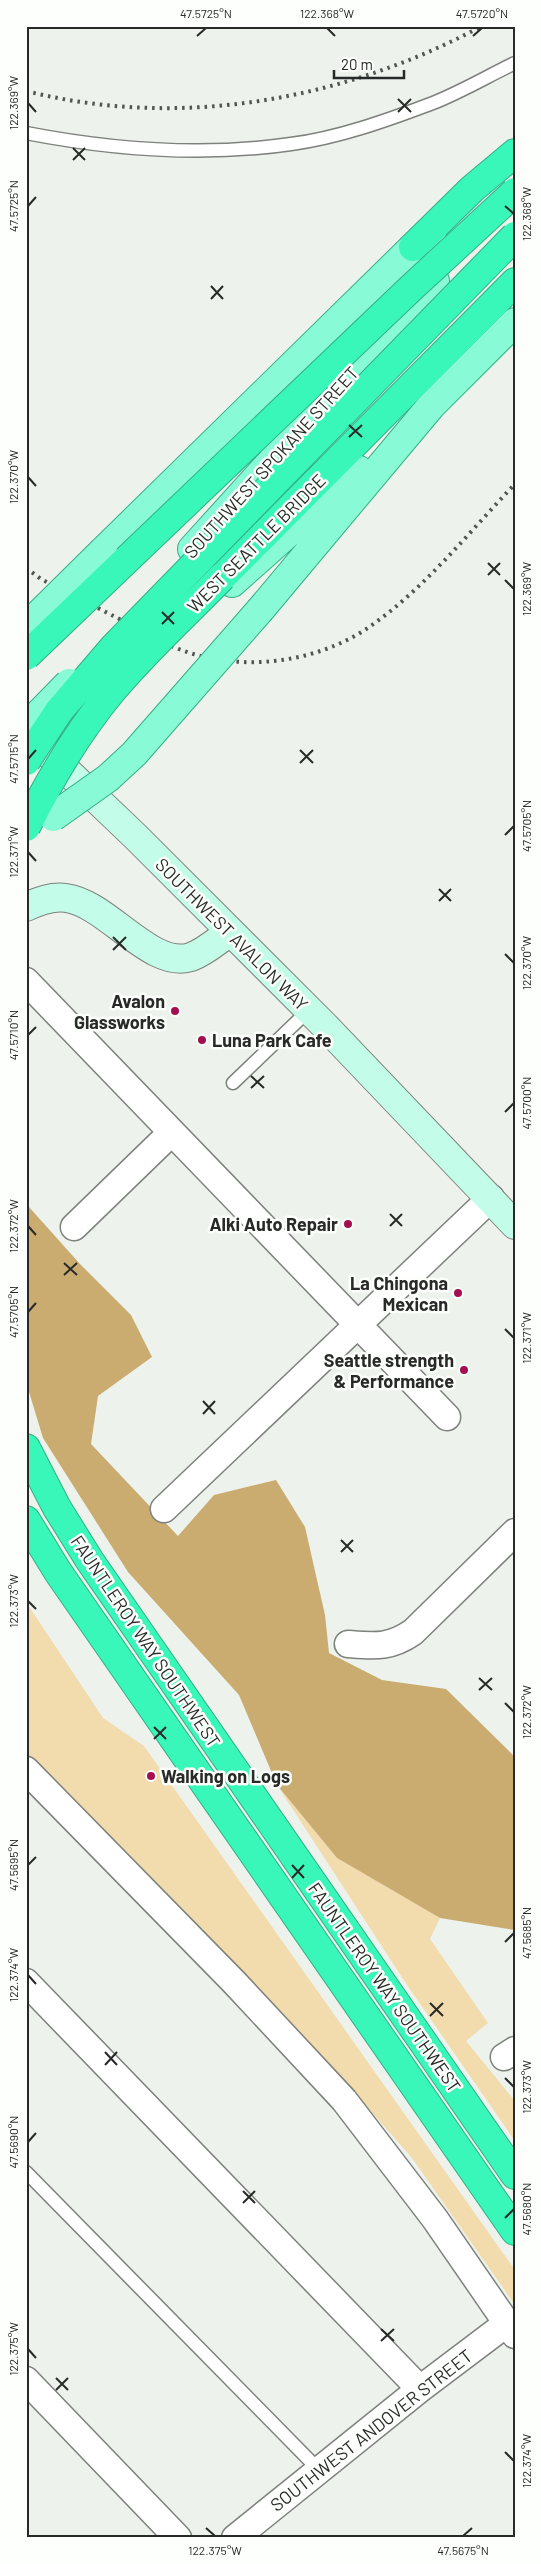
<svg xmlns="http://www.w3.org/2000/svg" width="541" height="2564" font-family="Barlow,sans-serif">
	<rect width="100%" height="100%" fill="#edf2ec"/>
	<!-- green -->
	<path fill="#f2dbad" d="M26,1602L103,1718L144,1746L515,2270V2305L412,2158L333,2068L26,1753Z
		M277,1785L337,1858L440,1918L430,1939L488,2023L466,2041L515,2101V2141L405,1982Z"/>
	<!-- forest -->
	<path fill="#caac70" d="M26,1207H29L80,1264L131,1315L152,1357L98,1396L91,1444L178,1536L214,1495L276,1480L305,1527L325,1615L329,1653L382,1680L446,1689L515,1757V1930L440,1918L337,1858L277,1785L239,1695L128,1572L43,1438L26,1382Z"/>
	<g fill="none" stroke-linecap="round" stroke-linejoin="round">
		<!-- service casing -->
		<g stroke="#7d827c" stroke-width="15">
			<path id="service" d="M26,133C114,150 202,157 291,144C338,138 388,120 433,103C461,92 488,76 515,63
				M233,1083L309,1010
				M26,2172L319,2470"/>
		</g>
		<!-- minor casing -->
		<g stroke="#7d827c" stroke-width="29">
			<path id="minor" d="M26,981L447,1417
				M74,1227L172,1132
				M164,1509L491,1198
				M348,1644C375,1646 390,1648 413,1632L515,1532
				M26,1770L234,1982L344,2100L435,2219L515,2335
				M26,1982L420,2389
				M504,2057L515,2050
				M26,2380L178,2538
				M235,2538L420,2389L506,2324"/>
		</g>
		<!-- secondary casing -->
		<g stroke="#7d827c" stroke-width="30">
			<path id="secondary" d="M26,732L135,836L325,1026L515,1225
				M26,907C39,901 52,896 66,898C107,903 151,970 191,957C205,952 218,940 230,932"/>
		</g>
		<!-- primary casing -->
		<g stroke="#33af86" stroke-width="30">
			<path id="primary" d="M192,549L435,281
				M103,551L413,247L432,232
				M232,583L359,470
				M261,609L431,406L515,322"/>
		</g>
		<!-- motorway casing -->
		<g stroke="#33af86" stroke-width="30">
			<path id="motorway" d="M413,247L472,189L515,153
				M222,577L515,282
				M26,1448L57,1508L90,1561L515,2175
				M26,1520L58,1572L515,2231"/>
		</g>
		<!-- service -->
		<use href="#service" stroke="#fff" stroke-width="12"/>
		<!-- minor -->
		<use href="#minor" stroke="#fff" stroke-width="26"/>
		<!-- secondary -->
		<use href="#secondary" stroke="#c4fcea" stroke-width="28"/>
		<!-- primary -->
		<use href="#primary" stroke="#88fad5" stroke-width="28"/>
		<!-- motorway -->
		<use href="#motorway" stroke="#39f6b9" stroke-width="28"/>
		<!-- rail -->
		<path stroke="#525452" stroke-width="4" stroke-dasharray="2.5 5" stroke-linecap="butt" d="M26,91C180,130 344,100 482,26
			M26,568L41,579C70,594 100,609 129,624C149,635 168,646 190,653C249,672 322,661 372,625C425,588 470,531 515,484"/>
		<!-- primary-bridge casing -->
		<g stroke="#33af86" stroke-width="30" stroke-linecap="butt">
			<path id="primary-bridge" d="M26,627L103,551
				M26,727L69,683
				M53,817L108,778L134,754L261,609"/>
		</g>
		<!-- motorway-bridge casing -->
		<g stroke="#33af86" stroke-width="30" stroke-linecap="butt">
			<path id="motorway-bridge" d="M26,656L410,289L515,192
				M26,761L59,711L113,648L515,236
				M26,827C50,779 77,733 111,692C145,651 185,615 222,577"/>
		</g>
		<!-- primary-bridge -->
		<use href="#primary-bridge" stroke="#88fad5" stroke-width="28"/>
		<!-- motorway-bridge -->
		<use href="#motorway-bridge" stroke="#39f6b9" stroke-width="28"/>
	</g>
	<!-- ticks -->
	<path fill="none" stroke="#282a28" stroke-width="2" d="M327,28L335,36M197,36L206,28M473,36L482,28M398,99L411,112M28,103L36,112M398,112L411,99M73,148L85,160M73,160L85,148M28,206L36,197M505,206L514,214M211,286L223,299M211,299L223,286M349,425L362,437M349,437L362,425M28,477L36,486M488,563L500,575M488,575L500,563M505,580L514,589M162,612L174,624M162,624L174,612M300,750L313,763M28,759L36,750M300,763L313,750M505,835L514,826M28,852L36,861M439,889L451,901M439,901L451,889M113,937L126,950M113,950L126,937M505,954L514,963M28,1035L36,1027M251,1076L264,1088M251,1088L264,1076M505,1112L514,1103M390,1214L402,1226M28,1226L36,1235M390,1226L402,1214M64,1263L77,1275M64,1275L77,1263M28,1312L36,1303M505,1329L514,1338M203,1401L215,1414M203,1414L215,1401M341,1540L353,1552M341,1552L353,1540M28,1601L36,1609M479,1678L492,1690M479,1690L492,1678M505,1703L514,1712M154,1727L166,1739M154,1739L166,1727M28,1865L36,1857M292,1865L304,1878M292,1878L304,1865M505,1942L514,1933M28,1975L36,1984M430,2003L443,2016M430,2016L443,2003M105,2052L117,2065M105,2065L117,2052M505,2078L514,2087M28,2142L36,2133M243,2191L255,2203M243,2203L255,2191M505,2218L514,2209M381,2329L394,2341M381,2341L394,2329M28,2349L36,2358M56,2378L68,2390M56,2390L68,2378M505,2452L514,2461M206,2528L215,2536M463,2536L472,2528"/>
	<!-- markers -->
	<g fill="#a20e50" stroke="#fcfffb" stroke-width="2">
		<circle cx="175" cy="1011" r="5"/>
		<circle cx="202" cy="1040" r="5"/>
		<circle cx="348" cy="1224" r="5"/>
		<circle cx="458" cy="1293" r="5"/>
		<circle cx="464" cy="1370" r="5"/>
		<circle cx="151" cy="1776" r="5"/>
	</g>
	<g text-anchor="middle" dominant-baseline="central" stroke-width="5" stroke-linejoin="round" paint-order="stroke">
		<!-- street labels -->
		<g font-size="18" fill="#282a28" stroke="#fcfffb">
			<text transform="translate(271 462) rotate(-48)">SOUTHWEST SPOKANE STREET</text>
			<text transform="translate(256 543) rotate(-45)">WEST SEATTLE BRIDGE</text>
			<text transform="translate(232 934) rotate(45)">SOUTHWEST AVALON WAY</text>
			<text transform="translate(146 1641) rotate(56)">FAUNTLEROY WAY SOUTHWEST</text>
			<text transform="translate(385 1987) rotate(55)">FAUNTLEROY WAY SOUTHWEST</text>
			<text transform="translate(371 2430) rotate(-38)">SOUTHWEST ANDOVER STREET</text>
		</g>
		<!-- poi labels -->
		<g font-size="18" font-weight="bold" fill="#282a28" stroke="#fcfffb" text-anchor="end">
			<text x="165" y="1001">Avalon<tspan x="165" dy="21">Glassworks</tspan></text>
			<text x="212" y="1040" text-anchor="start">Luna Park Cafe</text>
			<text x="338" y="1224">Alki Auto Repair</text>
			<text x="448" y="1283">La Chingona<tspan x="448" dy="21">Mexican</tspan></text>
			<text x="454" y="1360">Seattle strength<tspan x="454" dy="21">&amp; Performance</tspan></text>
			<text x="161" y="1776" text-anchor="start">Walking on Logs</text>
		</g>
	</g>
	<!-- border -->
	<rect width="541" height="2564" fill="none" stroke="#fcfffb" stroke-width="55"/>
	<!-- scale -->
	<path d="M334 70v8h70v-8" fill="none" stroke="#282a28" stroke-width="2.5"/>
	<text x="341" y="70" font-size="15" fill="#282a28" stroke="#fcfffb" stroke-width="4" paint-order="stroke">20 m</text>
	<rect x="28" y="28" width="486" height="2508" fill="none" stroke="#282a28" stroke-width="2"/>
	<g font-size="12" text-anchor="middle" fill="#282a28">
		<text x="206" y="18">47.5725°N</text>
		<text x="327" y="18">122.368°W</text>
		<text x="482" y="18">47.5720°N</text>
		<text transform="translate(14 103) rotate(-90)" y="4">122.369°W</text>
		<text transform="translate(14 206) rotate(-90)" y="4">47.5725°N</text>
		<text transform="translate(527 214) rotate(-90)" y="4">122.368°W</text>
		<text transform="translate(14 477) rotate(-90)" y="4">122.370°W</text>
		<text transform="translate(527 589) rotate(-90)" y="4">122.369°W</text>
		<text transform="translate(14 759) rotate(-90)" y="4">47.5715°N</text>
		<text transform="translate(527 826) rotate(-90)" y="4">47.5705°N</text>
		<text transform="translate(14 852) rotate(-90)" y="4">122.371°W</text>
		<text transform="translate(527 963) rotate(-90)" y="4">122.370°W</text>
		<text transform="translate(14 1035) rotate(-90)" y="4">47.5710°N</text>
		<text transform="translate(527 1103) rotate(-90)" y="4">47.5700°N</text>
		<text transform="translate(14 1226) rotate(-90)" y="4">122.372°W</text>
		<text transform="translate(14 1312) rotate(-90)" y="4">47.5705°N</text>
		<text transform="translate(527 1338) rotate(-90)" y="4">122.371°W</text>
		<text transform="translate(14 1601) rotate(-90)" y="4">122.373°W</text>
		<text transform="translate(527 1712) rotate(-90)" y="4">122.372°W</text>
		<text transform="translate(14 1865) rotate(-90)" y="4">47.5695°N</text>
		<text transform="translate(527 1933) rotate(-90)" y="4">47.5685°N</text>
		<text transform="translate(14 1975) rotate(-90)" y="4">122.374°W</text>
		<text transform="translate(527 2087) rotate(-90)" y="4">122.373°W</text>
		<text transform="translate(14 2142) rotate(-90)" y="4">47.5690°N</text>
		<text transform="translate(527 2209) rotate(-90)" y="4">47.5680°N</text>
		<text transform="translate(14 2349) rotate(-90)" y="4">122.375°W</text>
		<text transform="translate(527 2461) rotate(-90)" y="4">122.374°W</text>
		<text x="215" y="2555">122.375°W</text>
		<text x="463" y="2555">47.5675°N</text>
	</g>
</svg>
